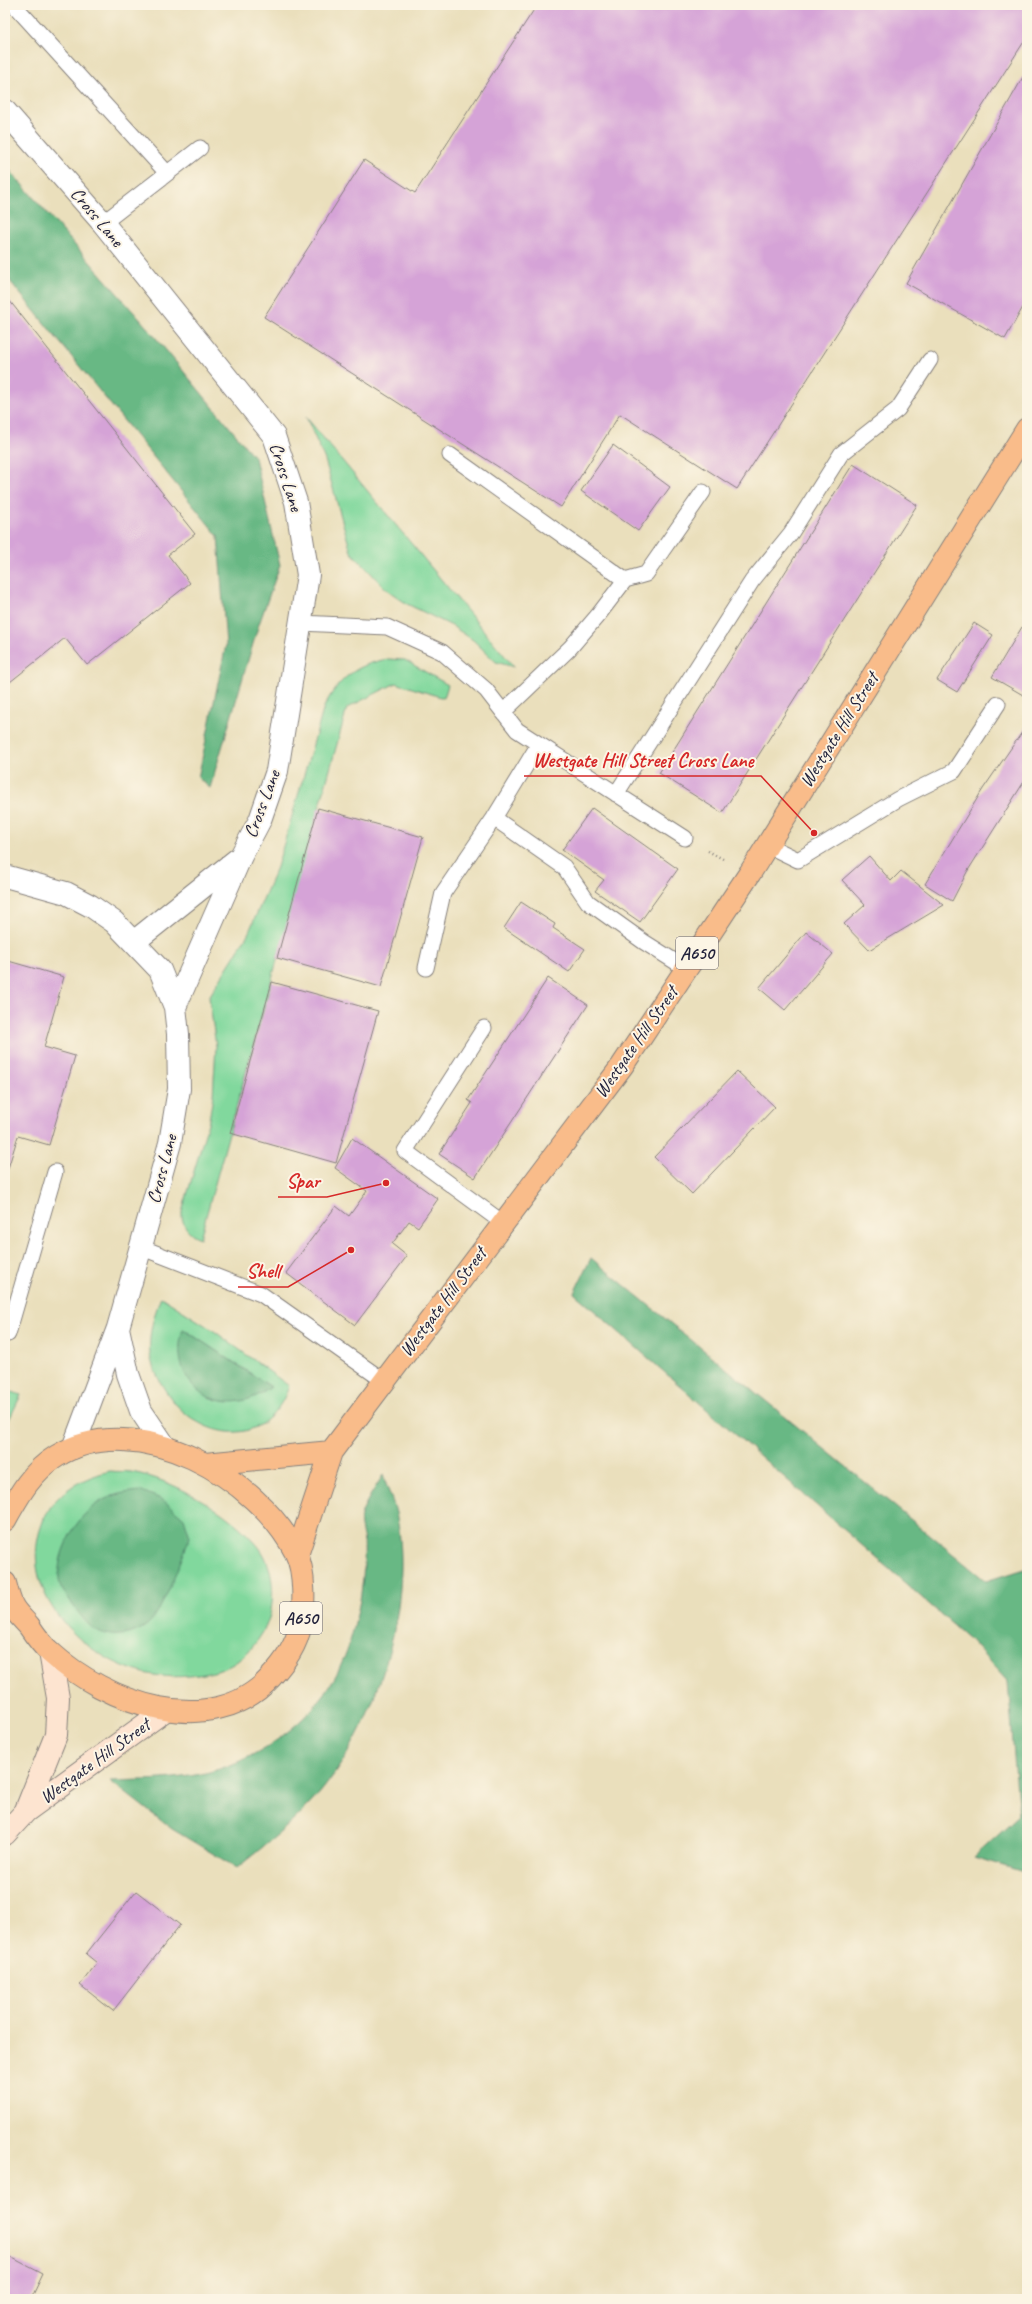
<svg xmlns="http://www.w3.org/2000/svg" width="1032" height="2304" font-family="Caveat,sans-serif">
	<rect width="100%" height="100%" fill="#fcf5e5"/>
	<filter id="ink" filterUnits="userSpaceOnUse"><feTurbulence type="fractalNoise" baseFrequency=".025" numOctaves="2"/><feDisplacementMap in="SourceGraphic" scale="8" xChannelSelector="R" yChannelSelector="G"/><feConvolveMatrix kernelMatrix="1 2 1 2 8 2 1 2 1" color-interpolation-filters="sRGB"/></filter>
	<filter id="wash" filterUnits="userSpaceOnUse"><feTurbulence type="fractalNoise" baseFrequency=".012" numOctaves="4" result="noise"/><feDisplacementMap in="SourceGraphic" scale="16" xChannelSelector="R" yChannelSelector="G"/><feGaussianBlur stdDeviation="0.9" result="paint"/><feColorMatrix in="noise" values="0 0 0 0 0 0 0 0 0 0 0 0 0 0 0 0 0 1.4 0 .05"/><feComposite in="paint" operator="in"/></filter>
	<g filter="url(#wash)">
		<rect width="100%" height="100%" fill="#eadfbc"/>
		<!-- green -->
		<path fill="#81d89d" stroke="#527d6c" fill-rule="evenodd" d="M306,417L514,667L496,662L473,640L452,626L407,604L386,589L351,552L325,460Z
			M388,659L405,660L448,685L444,698L396,683L347,708L200,1238C189,1234 181,1225 182,1212L209,1120L213,1096L216,1046L209,997L248,934L277,867L324,707C338,679 357,664 388,659Z
			M161,1297L214,1331L289,1386C265,1455 193,1440 162,1385C157,1376 151,1364 150,1354C148,1334 154,1315 161,1297ZM183,1329L271,1387H270L260,1395Z
			M5,1390L21,1395L5,1428Z
			M110,1471C117,1472 124,1471 131,1472C173,1479 231,1513 258,1546C276,1568 277,1608 263,1632C252,1650 238,1665 217,1671C188,1679 156,1679 128,1668C73,1647 20,1589 41,1527C51,1494 79,1479 110,1471Z"/>
		<!-- forest -->
		<path fill="#68b884" stroke="#456d60" d="M5,165L151,332L255,458L280,565L258,627L210,788L198,778L226,645L218,536L5,275Z
			M591,1258L986,1581L1027,1568V1873L974,1857L1019,1816L1008,1682L969,1639L574,1293Z
			M183,1329L271,1387C224,1424 165,1387 183,1329Z
			M383,1475C387,1489 395,1504 397,1518C414,1606 376,1727 318,1795C294,1823 265,1845 237,1868L172,1829L110,1781C140,1780 171,1780 201,1774C253,1763 309,1725 335,1677C348,1654 355,1626 360,1600C363,1581 365,1561 364,1542C363,1534 359,1523 361,1515C365,1502 376,1487 383,1475Z
			M142,1491L163,1500L184,1518L190,1537C182,1558 163,1611 148,1624C133,1637 105,1640 90,1626C83,1619 76,1610 71,1602C68,1597 61,1590 60,1584C53,1557 76,1517 98,1503C112,1494 126,1492 142,1491Z"/>
		<g id="blocks">
			<!-- building -->
			<path fill="#d5a3d7" d="M537,5H1027V37L737,489L620,414L561,507L264,317L364,160L415,193Z
				M1027,70V300L1005,339L906,283Z
				M5,295L195,534L168,555L190,583L87,665L65,638L5,686Z
				M613,445L670,487L638,531L581,491Z
				M853,464L917,505L722,813L659,773Z
				M974,623L993,635L957,692L937,680Z
				M1022,627L1027,629V689L1023,695L992,677Z
				M1027,725V777L967,872L952,901L925,884L983,789Z
				M318,808L423,837L381,987L277,958Z
				M592,808L678,869L640,922L595,891L604,880L562,850Z
				M869,856L891,881L901,871L944,905L869,950L844,924L865,905L842,880Z
				M521,902L555,924L553,928L585,949L569,972L504,928Z
				M806,932L833,954L785,1010L759,988Z
				M5,960L64,977L44,1047L75,1056L49,1145L18,1136L5,1178Z
				M548,978L588,1005L475,1178L439,1154L472,1103L468,1100Z
				M272,982L378,1011L336,1163L230,1133Z
				M737,1071L775,1107L692,1194L654,1157Z
				M352,1138L438,1199L418,1227L409,1221L392,1244L407,1256L355,1325L286,1273L336,1206L349,1216L367,1191L335,1168Z
				M136,1891L180,1925L113,2011L80,1985L97,1963L86,1954Z
				M5,2254L43,2274L31,2299H5Z"/>
		</g>
	</g>
	<g filter="url(#ink)">
		<use href="#blocks" fill-opacity="0" stroke="#86807c" stroke-width="1"/>
		<g fill="none" stroke-linecap="round" stroke-linejoin="round">
			<!-- lane casing -->
			<g stroke="#86807c" stroke-width="17">
				<path id="lane" d="M14,5L167,173
					M103,223L200,148
					M450,455L625,580L599,614L570,648L503,712
					M625,580L646,574L703,492
					M300,623L387,627L442,652L486,690L517,730L685,838
					M616,794L752,581L791,533L841,454L898,409L930,360
					M494,818L564,867L588,902L644,942L687,969
					M767,845L798,860L898,799L954,771L998,704
					M426,968L443,893L494,818L539,744
					M484,1028L405,1151L503,1223
					M140,1247L261,1294L384,1381
					M5,1333L8,1334L55,1172"/>
			</g>
			<!-- street casing -->
			<g stroke="#86807c" stroke-width="24">
				<path id="street" d="M5,111L103,223L274,436L296,502L308,575L277,771L260,820L241,856L175,1007
					M5,876L66,893L91,906L114,922L160,970L175,1007L178,1034L179,1089L170,1143L118,1328L73,1448
					M135,941L239,858
					M118,1328L128,1374L141,1411L164,1445"/>
			</g>
			<!-- secondary casing -->
			<g stroke="#86807c" stroke-width="24">
				<path id="secondary" d="M26,1810L56,1735L58,1698L50,1652
					M5,1834L26,1811L164,1711"/>
			</g>
			<!-- highway casing -->
			<g stroke="#86807c" stroke-width="24">
				<path id="highway" d="M205,1464L331,1452
					M5,1520C19,1495 32,1471 57,1456C138,1407 258,1478 296,1553C305,1571 305,1608 300,1627C296,1646 284,1663 271,1677C212,1742 106,1703 50,1652C42,1645 35,1635 29,1626C24,1620 17,1614 13,1607C9,1600 7,1590 5,1583
					M297,1555L331,1452L622,1066L750,873L1027,429"/>
			</g>
			<!-- path -->
			<path stroke="#86807c" stroke-width="2.5" stroke-dasharray="1 3" stroke-linecap="butt" d="M708,851L723,859"/>
			<!-- lane -->
			<use href="#lane" stroke="#fff" stroke-width="15"/>
			<!-- street -->
			<use href="#street" stroke="#fff" stroke-width="22"/>
			<!-- secondary -->
			<use href="#secondary" stroke="#fde4d0" stroke-width="22"/>
			<!-- highway -->
			<use href="#highway" stroke="#f9bc8a" stroke-width="22"/>
		</g>
	</g>
	<g text-anchor="middle" dominant-baseline="central" stroke-width="4" stroke-linejoin="round" paint-order="stroke">
		<!-- shield labels -->
		<g fill="#fcf5e5" stroke="#63616e" stroke-width="1">
			<rect x="676" y="937" width="42" height="32" rx="3"/>
			<rect x="280" y="1602" width="42" height="32" rx="3"/>
		</g>
		<g font-size="18" font-weight="bold" fill="#22223b">
			<text x="697" y="953">A650</text>
			<text x="301" y="1618">A650</text>
		</g>
		<!-- street labels -->
		<g font-size="19" fill="#22223b" stroke="#fcf5e5">
			<text transform="translate(97 217) rotate(50)">Cross Lane</text>
			<text transform="translate(286 477) rotate(72)">Cross Lane</text>
			<text transform="translate(839 730) rotate(-58)">Westgate Hill Street</text>
			<text transform="translate(262 804) rotate(-69)">Cross Lane</text>
			<text transform="translate(636 1042) rotate(-55)">Westgate Hill Street</text>
			<text transform="translate(162 1169) rotate(-75)">Cross Lane</text>
			<text transform="translate(443 1302) rotate(-53)">Westgate Hill Street</text>
			<text transform="translate(95 1761) rotate(-36)">Westgate Hill Street</text>
		</g>
	</g>
	<!-- callouts -->
	<path fill="none" stroke="#d62828" stroke-width="1.5" d="M814 833L761 776H524M386 1183L327 1197H278M351 1250L288 1287H238"/>
	<g fill="#d62828" stroke="#fcf5e5" stroke-width="1.5">
		<circle cx="814" cy="833" r="4"/>
		<circle cx="386" cy="1183" r="4"/>
		<circle cx="351" cy="1250" r="4"/>
	</g>
	<g font-size="20" text-anchor="middle" font-weight="bold" fill="#d62828" stroke="#fcf5e5" stroke-width="4" stroke-linejoin="round" paint-order="stroke">
		<text x="643" y="767">Westgate Hill Street Cross Lane</text>
		<text x="303" y="1188">Spar</text>
		<text x="263" y="1278">Shell</text>
	</g>
	<!-- margin -->
	<rect width="1032" height="2304" fill="none" stroke="#fcf5e5" stroke-width="20"/>
</svg>
